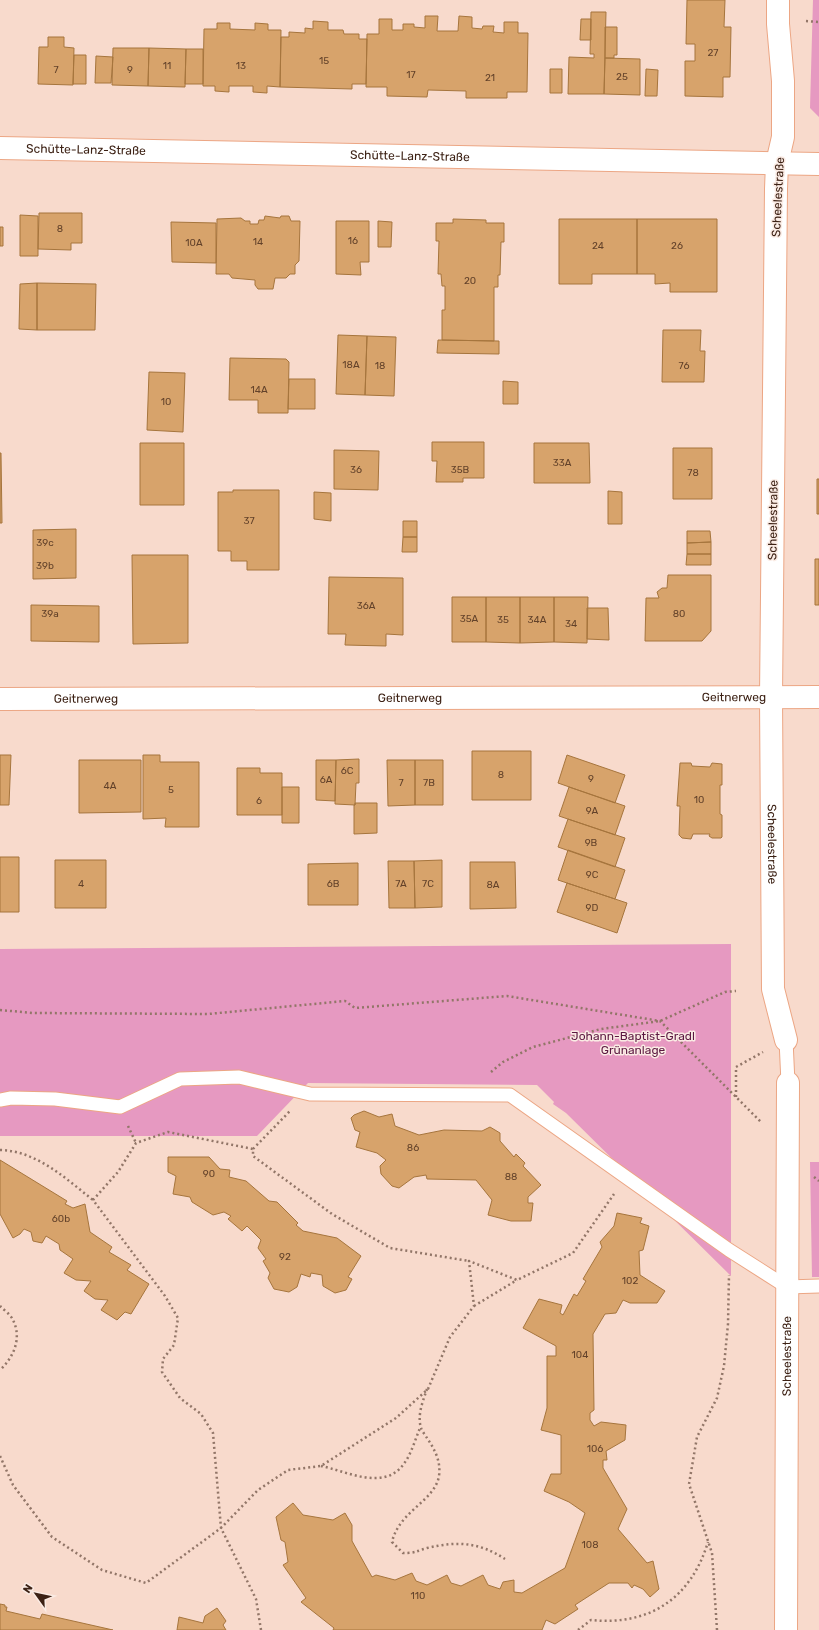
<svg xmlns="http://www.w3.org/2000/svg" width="819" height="1630" font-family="Rubik,sans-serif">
	<rect width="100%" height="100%" fill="#f8dacc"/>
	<!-- green -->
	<path fill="#e699c1" d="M813,0H819V117L810,108Z
		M731,944V1276L566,1113L553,1104L554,1102L537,1085L308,1083L257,1136H0V949Z
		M810,1162H819V1277H812Z"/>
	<!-- building -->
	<path fill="#d7a36b" stroke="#a6753d" d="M687,0H725L724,27H731L730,77H723V97L685,96V61H695V44H686Z
		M591,12H606L604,94H568L569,57L594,58V54H590Z
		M425,16H438L437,31H458L459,16L472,17V28L482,29L483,26H494L493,32L504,33V22H518V33H528L527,92H507V98H466V91L428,90L427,97L387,96V87H366L367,34H379V19H392V30H403V24H414V27L425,28Z
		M581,19H591V40H580Z
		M313,21L328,22V30H343L344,34H359V39H367L366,84H352V89L280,87L281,37H289V32L305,33V28L313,29Z
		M217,23H230V29L255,30V23L268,24V30H281L280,87L267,86V93L253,92V86H229V92L215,91V86H203L204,29H217Z
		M605,27H617V55H614V58H605Z
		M48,37H64V47L74,48L73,85L38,84L39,47H48Z
		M113,48H149L148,86L112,85Z
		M149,48L186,49L185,87L148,86Z
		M186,49H203V84H185Z
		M74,55H86V84H73Z
		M96,56L113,57L111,83H95Z
		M605,58L640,59V95L604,94Z
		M550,69H562V93H550Z
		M646,69L658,70L657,96H645Z
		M39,213H82V243H71V250L38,249Z
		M20,215L38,216V256H20Z
		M265,216L280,218L281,216H289L291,221H300L299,261L295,265V274H290L286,278H275L273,289H258L255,285V280L232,278L229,274H216L217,219L241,218L245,221H250V224H258L259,220H264Z
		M453,219L486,220V223H504V242H501L500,275H498V287H494V341L442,340V310H445V286H442L441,274H438L439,241H436V223H453Z
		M559,219H637V274H592V284H559Z
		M637,219H717V292H670V283L655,284V274H637Z
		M336,221H369V262H360L361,275L336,274Z
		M378,221L392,222L391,247H378Z
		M171,222L216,223V263L172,262Z
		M0,227H3V246H0Z
		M37,283L96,284L95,330H37Z
		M37,283V330L19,329L20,284Z
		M663,330H701L700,351H705L704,382H662Z
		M338,335L367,336L365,395L336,394Z
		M367,336L396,337L394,396L365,395Z
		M438,340L499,341V354L437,353Z
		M230,358L286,359L289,362L288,413H258V400H229Z
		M149,372L185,373L183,432L147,430Z
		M289,379H315V409H288Z
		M503,381L518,382V404H503Z
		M432,442H484V478H463V482H436L437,461H432Z
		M140,443H184V505H140Z
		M534,443H589L590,483H534Z
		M673,448H712V499H673Z
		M334,450L379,451L378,490L334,489Z
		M0,453H1L2,523H0Z
		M817,479H819V514H817Z
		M233,490H279V570H247V561H231V551H218V492H233Z
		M608,491L622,492V524H608Z
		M314,492L331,493V521L314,519Z
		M403,521H417V537H403Z
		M76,529V578L33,579V530Z
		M687,531H710L711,542L687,543Z
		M403,537H417V552H402Z
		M711,542V554H687V543Z
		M687,554H711V565H686Z
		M132,555H188V643L133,644Z
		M815,559H819V605H815Z
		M668,575H711V631L702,641H645L646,598H659L657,592L662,588H667Z
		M329,577L403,578V635L386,634V646L345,645L346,634H328Z
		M452,597H486V642H452Z
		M486,597H520V643L486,642Z
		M520,597H554V642L520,643Z
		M554,597H588L587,643L554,642Z
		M31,605L99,606V642L31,641Z
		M587,608H608L609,640L587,639Z
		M472,751H531V800H472Z
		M0,755H11L9,805H0Z
		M143,755H160V762H199V827H165L166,818L143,819Z
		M567,755L625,775L615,803L558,783Z
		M359,759V783H356L355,805L335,804L336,760Z
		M79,760H141V812L79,813Z
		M316,760H336L335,801L316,800Z
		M387,760H415V805L388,806Z
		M415,760H443V805H415Z
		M680,763H691L692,766L710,767L712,763L722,764V785H720V814L722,815V837L721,838H712L709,836L710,834H693L691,839L682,838L679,835L680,806H677Z
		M237,768H260V773H282V815H237Z
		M282,787H299V823H282Z
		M569,787L625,806L615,835L559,816Z
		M355,803H377V833L354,834V805H355Z
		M568,819L625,838L615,867L558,847Z
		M568,850L625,870L615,899L558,880Z
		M0,857H19V912H0Z
		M55,860H106V908H55Z
		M442,860V907L415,908L414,861Z
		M388,861H414L415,908H389Z
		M470,862H515L516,908L470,909Z
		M358,863V905H308V864Z
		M567,883L627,903L617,933L557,912Z
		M364,1111L379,1117L392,1114L395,1126L419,1135L444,1130L482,1131L490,1127L500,1133V1141L514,1157L516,1154L525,1163L523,1166L541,1185L528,1197V1203H533L531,1221H511L488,1215L492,1200L476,1180L427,1179L426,1175L414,1177L399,1188L392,1186L381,1174L380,1166L386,1160L377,1153L356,1147L360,1132L355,1130L351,1118L354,1115Z
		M168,1157H209L220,1169L230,1170L229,1177L246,1181L269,1201L277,1202L298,1223L296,1225L303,1231L337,1238L361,1256L348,1277L352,1279L346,1290L335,1293L323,1286L322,1275L311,1273L310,1277L301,1274L297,1287L289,1292L274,1289L268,1278L270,1273L263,1261L266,1259L258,1248L261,1240L247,1226L242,1231L228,1219L231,1216L224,1212L213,1215L192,1202L190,1197L173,1194L176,1176L168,1172Z
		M0,1160L67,1201L65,1204L73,1208L85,1204L90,1232L112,1247L109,1252L131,1265L127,1270L149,1284L131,1314L125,1312L117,1320L101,1310L108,1300L95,1299L84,1291L91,1281L76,1280L64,1273L73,1259L60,1250L59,1244L46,1236L42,1243L33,1241L31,1232L24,1229L20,1234L13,1238L0,1214Z
		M617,1213L642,1218L640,1223L649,1226L643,1250L639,1251L640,1275L665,1291L657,1303H630L623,1300L616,1313L605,1314L593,1334L594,1410L590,1413V1420L594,1426L601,1422L626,1425L625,1440L606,1451L607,1460H603V1468L627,1509L618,1529L647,1563L653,1561L659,1589L650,1597L643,1589L634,1585L632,1588L628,1583H609L575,1605L578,1609L555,1624L546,1620L542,1630H333L334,1628L301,1602L306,1598L283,1565L288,1562L285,1542L281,1540L276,1517L293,1503L303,1515L333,1520L345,1513L352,1525V1541L372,1577L376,1575L395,1580L412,1573L416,1581L427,1585L447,1575L451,1583L461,1586L483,1575L488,1585L500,1589L503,1582L514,1580V1592L522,1593L565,1568L585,1513L569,1502L544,1491L551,1474H561V1435L541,1430L547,1408V1356H556V1346L523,1328L539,1299L562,1305L560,1313L563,1315L574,1294L577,1296L586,1281L583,1279L602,1247L600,1242L614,1226Z
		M0,1604L5,1605V1607H7L6,1611L40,1619L42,1614L113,1630H0Z
		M217,1608L226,1621L223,1625L226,1630H177L179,1617L203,1623L205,1616Z"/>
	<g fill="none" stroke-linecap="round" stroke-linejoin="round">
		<!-- service casing -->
		<g stroke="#eca684" stroke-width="15">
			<path id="service" d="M786,1040L788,1083
				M0,1100L11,1098L55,1099L120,1107L180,1079L239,1077L310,1094L510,1095L729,1250L787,1287L819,1286"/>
		</g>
		<!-- minor casing -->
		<g stroke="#eca684" stroke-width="24">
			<g id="minor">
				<path id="s1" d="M778,0V24L783,81V137L777,163L776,189L771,697L773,989L786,1040"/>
				<path id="s2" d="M0,148L819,164"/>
				<path id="s3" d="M0,699L819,697"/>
				<path id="s4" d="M786,1630L788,1083"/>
			</g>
		</g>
		<!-- path -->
		<path stroke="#927668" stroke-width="2.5" stroke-dasharray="2 3" stroke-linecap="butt" d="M806,21L819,22
			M0,1010L33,1013L208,1014L345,1001L355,1008L507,996L660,1021L762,1123
			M491,1072L503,1062L533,1047L601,1029L660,1021L725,992L736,991
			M736,1097V1067L763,1052
			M128,1126L136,1143
			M253,1149L290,1111
			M0,1150C37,1151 65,1178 93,1200
			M814,1177L819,1181
			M0,1306C4,1310 11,1315 13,1320C22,1338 14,1357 0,1370
			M474,1306L517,1280
			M427,1389C423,1401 417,1415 421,1428C422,1431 425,1435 427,1438C435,1450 441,1461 439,1476C435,1501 399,1511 392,1542L403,1553C417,1553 416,1551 427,1548C457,1541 479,1542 505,1559
			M0,1456L13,1485L52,1537L102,1570L146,1583L221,1528L258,1490L288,1470L321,1466L396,1418L428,1389L450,1337L474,1306L469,1261L517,1280L573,1253L614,1194
			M321,1466C346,1471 383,1491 403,1465C411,1455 415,1440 420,1428
			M261,1630L256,1599L221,1528L213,1433L201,1414L180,1398L162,1372L163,1359L174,1345L178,1318L165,1296L93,1200L118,1172L136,1143L168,1132L253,1149V1156L332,1214L390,1248L469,1261
			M578,1630L591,1620C650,1626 691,1598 708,1542
			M717,1630L712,1553L689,1484L697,1437L717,1398L724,1366L728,1324L729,1275"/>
		<!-- service -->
		<use href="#service" stroke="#fff" stroke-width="13"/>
		<!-- minor -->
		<use href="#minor" stroke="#fff" stroke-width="22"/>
	</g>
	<g text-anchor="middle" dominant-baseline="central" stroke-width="3" stroke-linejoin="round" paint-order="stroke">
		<!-- number labels -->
		<g font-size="10" fill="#63422a">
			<text x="713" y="53">27</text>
			<text x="324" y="61">15</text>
			<text x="167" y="66">11</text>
			<text x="241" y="66">13</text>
			<text x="56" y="70">7</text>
			<text x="130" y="70">9</text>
			<text x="411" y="75">17</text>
			<text x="622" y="77">25</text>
			<text x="490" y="78">21</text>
			<text x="60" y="229">8</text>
			<text x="353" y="241">16</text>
			<text x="258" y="242">14</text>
			<text x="194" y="243">10A</text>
			<text x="598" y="246">24</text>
			<text x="677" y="246">26</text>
			<text x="470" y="281">20</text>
			<text x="351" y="365">18A</text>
			<text x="380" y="366">18</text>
			<text x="684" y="366">76</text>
			<text x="259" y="390">14A</text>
			<text x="166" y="402">10</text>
			<text x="562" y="463">33A</text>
			<text x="356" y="470">36</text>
			<text x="460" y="470">35B</text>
			<text x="693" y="473">78</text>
			<text x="249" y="521">37</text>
			<text x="45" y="543">39c</text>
			<text x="45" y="566">39b</text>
			<text x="366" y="606">36A</text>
			<text x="50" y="614">39a</text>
			<text x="679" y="614">80</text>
			<text x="469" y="619">35A</text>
			<text x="503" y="620">35</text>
			<text x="537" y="620">34A</text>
			<text x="571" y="624">34</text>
			<text x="347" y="771">6C</text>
			<text x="501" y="775">8</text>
			<text x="591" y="779">9</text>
			<text x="326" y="780">6A</text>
			<text x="401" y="783">7</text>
			<text x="429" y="783">7B</text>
			<text x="110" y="786">4A</text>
			<text x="171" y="790">5</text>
			<text x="699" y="800">10</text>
			<text x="259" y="801">6</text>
			<text x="592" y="811">9A</text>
			<text x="591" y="843">9B</text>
			<text x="592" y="875">9C</text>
			<text x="81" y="884">4</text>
			<text x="333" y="884">6B</text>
			<text x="401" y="884">7A</text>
			<text x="428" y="884">7C</text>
			<text x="493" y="885">8A</text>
			<text x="592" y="908">9D</text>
			<text x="413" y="1148">86</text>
			<text x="209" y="1174">90</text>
			<text x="511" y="1177">88</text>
			<text x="61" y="1219">60b</text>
			<text x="285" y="1257">92</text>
			<text x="630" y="1281">102</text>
			<text x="580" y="1355">104</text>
			<text x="595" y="1449">106</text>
			<text x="590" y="1545">108</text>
			<text x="418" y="1596">110</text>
		</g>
		<!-- street labels -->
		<g font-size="12" fill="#3c2114" stroke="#faebe4">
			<text stroke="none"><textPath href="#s2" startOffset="86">Schütte-Lanz-Straße</textPath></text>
			<text stroke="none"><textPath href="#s2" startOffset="410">Schütte-Lanz-Straße</textPath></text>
			<text transform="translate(778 197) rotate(-87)">Scheelestraße</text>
			<text transform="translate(773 520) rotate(-89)">Scheelestraße</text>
			<text stroke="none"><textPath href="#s3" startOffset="410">Geitnerweg</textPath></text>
			<text stroke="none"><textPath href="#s3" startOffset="734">Geitnerweg</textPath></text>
			<text stroke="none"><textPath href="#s3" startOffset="86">Geitnerweg</textPath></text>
			<text stroke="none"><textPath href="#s1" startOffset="845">Scheelestraße</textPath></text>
			<text stroke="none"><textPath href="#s4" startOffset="274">Scheelestraße</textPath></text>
		</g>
		<!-- park labels -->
		<g font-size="12" fill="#5c1841" stroke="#faebe4">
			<text x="633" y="1036">Johann-Baptist-Gradl<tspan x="633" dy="14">Grünanlage</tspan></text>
		</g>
	</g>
	<!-- north arrow -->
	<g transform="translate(36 1594) rotate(303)" stroke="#faebe4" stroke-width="3" paint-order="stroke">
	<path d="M0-3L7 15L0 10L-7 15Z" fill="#3c2114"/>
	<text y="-6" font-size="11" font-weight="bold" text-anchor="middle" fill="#3c2114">N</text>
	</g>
</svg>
